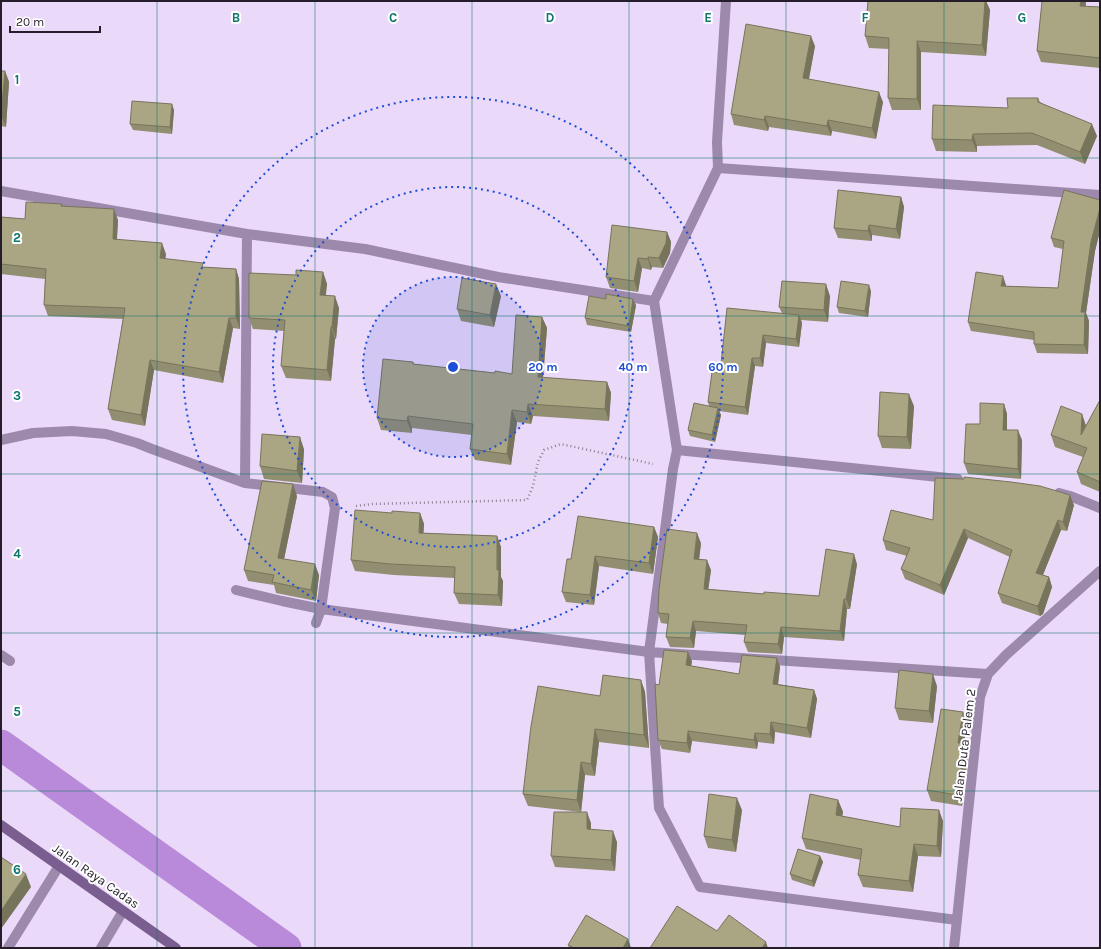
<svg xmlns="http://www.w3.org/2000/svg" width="1101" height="949" font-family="Karla,sans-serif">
	<rect width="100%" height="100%" fill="#ebd9f9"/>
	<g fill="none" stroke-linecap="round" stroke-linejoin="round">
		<!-- canal -->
		<path stroke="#b98ad9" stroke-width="31" d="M1,745L286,948"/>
		<!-- path -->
		<path stroke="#8c7f95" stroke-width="2.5" stroke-dasharray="1 3" stroke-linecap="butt" d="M356,506L372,504L527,500L533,486L538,462L544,450L561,444L653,464"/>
		<!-- lane -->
		<path stroke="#9c89ab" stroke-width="10" d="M8,948L59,866
			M101,948L123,911"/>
		<!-- street -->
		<path stroke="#9c89ab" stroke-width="10" d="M726,1L717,142L718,168L654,301L677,450L673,469L649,652L659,808L700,887L957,920
			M718,168L1100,195
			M1,191L247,234L365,249L498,277L654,301
			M1,440L33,433L72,431L106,434L137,443L152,449L245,483L323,492L332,497L335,508L321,609L282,601L236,590
			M677,450L958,479
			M245,483L247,234
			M1059,493L1070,496L1100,508
			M316,623L321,609L649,652L988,674
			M1,655L10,661
			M954,948L980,697L988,674L1006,655L1100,571"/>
		<!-- secondary -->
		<path stroke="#7b5e90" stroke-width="10" d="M1,825L176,948"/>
	</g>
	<!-- wall -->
	<path fill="#928e71" d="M868,1H986L990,10L986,56L921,52V110H892L888,98L889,49L869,48L865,36Z
		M1042,1H1086V7H1100V68L1041,62L1037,51Z
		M815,46L809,79L883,102L876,139L832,131L831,136L769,127L768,131L734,125L731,114Z
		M1,71H5L9,82L6,127L1,126Z
		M1038,98L1040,102L1097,136L1085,164L1037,145L977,146V152L936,151L932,139L1008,108Z
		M174,110L172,134L133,130L130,124Z
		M901,197L904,207L900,239L872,235V241L838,238L834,228Z
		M1100,200V231L1095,251L1086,313L1089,321L1088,354L1037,353L1034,344V340L971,331L968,322L1006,285V286L1058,288L1063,249L1054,247L1051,238Z
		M63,206L118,220L117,240L166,254L165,259L204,267L236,269L239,279L240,329L233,328L223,383L154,370L145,426L112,420L108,409L123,319L48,316L44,305L45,279L1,274V217L25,219Z
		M667,232L671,242L670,253L663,268L652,267L651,270L642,268L638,292L610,288L606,277Z
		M323,272L327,284L326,295L339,308L336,339H335L331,381L286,378L281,366L284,331L253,329L249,318Z
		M871,291L868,317L839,313L837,307Z
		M501,296L494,327L461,321L457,309Z
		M830,296L828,322L801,320L802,323L799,347L766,343L763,367L755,366L748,415L719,411L721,415L715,442L690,436L688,430L709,406L708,402L720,373L782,313L779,307Z
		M606,299L636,305L631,332L587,325L585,318Z
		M542,317L547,328L543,378L607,382L611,393L609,421L533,416L531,424L517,422L511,465L475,460L470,449L472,435L412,428V433L381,430L377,418L413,362L414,364L495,373L512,374Z
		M1100,400V492L1081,484L1077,472L1083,457L1055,447L1051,435L1082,414L1086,426Z
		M1004,404L1007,414V430L1022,440L1021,479L968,474L964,463L980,424Z
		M914,406L911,449L882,448L878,436Z
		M304,449L302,483L264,479L260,466Z
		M297,496L284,559L319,575L316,601L276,593L274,585L248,581L244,570Z
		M1074,505L1067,531L1061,530L1043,575L1049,577L1052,587L1043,614L1040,616L1002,603L998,593L1010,557L968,538L944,595L905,579L901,569L907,556L886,550L883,540L933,520Z
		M392,513H420L424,524L423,533L497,536L501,547V577L503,581L502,606L459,604L454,593L455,578L394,575L355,571L351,560Z
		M654,527L658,537L653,574L599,566L594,605L566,602L562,592L571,559Z
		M701,543L699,559L711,570L708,589L764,594L819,596L857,564L850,609H847L844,641L784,637L782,654L748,652L744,642L745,635L696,631L694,648L670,647L666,637L668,624L661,623L658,613Z
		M777,658L780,667L778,684L814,690L817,699L811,738L775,732L774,744L758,742L757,749L692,741L690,753L662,749L658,740L659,685L692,661L691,666L739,674Z
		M641,680L645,692L649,748L599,742L595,776L585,775L581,812L528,806L523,794L600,696Z
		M937,686L933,723L899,720L895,708Z
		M967,723L964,744L968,754L962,806L931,801L927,790Z
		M838,800L843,812L842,816L900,827L943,821L941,857L918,856L913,892L863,887L858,875L861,860L806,849L802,838Z
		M742,810L736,852L708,848L704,836Z
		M591,823V830L617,842L615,871L555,867L551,856Z
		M820,856L823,862L814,887L792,880L790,874Z
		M628,939L631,948H569L568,945Z"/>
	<!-- shaded-wall -->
	<path fill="#77745c" d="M985,1H986L990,10L986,56L982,45Z
		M1081,1H1086L1084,17L1080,6Z
		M811,36L815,46L807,88L803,78Z
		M917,41L921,52V110L917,99Z
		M5,71L9,82L6,127L1,115Z
		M879,92L883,102L876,139L872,128Z
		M172,104L174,110L172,134L170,127Z
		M765,116L769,127L768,131L764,120Z
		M828,120L832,131L831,136L827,126Z
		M1092,124L1097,136L1085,164L1080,152Z
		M973,134L977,146V152L972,140Z
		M901,197L904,207L900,239L896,229Z
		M1100,208V231L1095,251L1086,313L1089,321L1088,354L1084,345L1081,312L1091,242Z
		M114,209L118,220L116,250L113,239Z
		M869,225L872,235V241L868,231Z
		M667,232L671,242L670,253L663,268L659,258Z
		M162,243L166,254L164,269L160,258Z
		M648,257L652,267L651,270L648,259Z
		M638,258L642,268L638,292L634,281Z
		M236,269L239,279L240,329L236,318Z
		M323,272L327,284L324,306L320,295Z
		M1003,276L1006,285L1005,295L1001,286Z
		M496,284L501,296L494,327L490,315Z
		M826,284L830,296L828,322L824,310Z
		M869,285L871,291L868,317L865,311Z
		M335,296L339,308L336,339L332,327Z
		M633,299L636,305L631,332L629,326Z
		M799,315L802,323L799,347L796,339Z
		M542,317L547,328L542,389L538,377Z
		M229,318L233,328L223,383L219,372Z
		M331,327L335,339L331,381L327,370Z
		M763,335L766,343L763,367L760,358Z
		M752,358L755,366L748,415L745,407Z
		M150,360L154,370L145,426L141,415Z
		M607,382L611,393L609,421L605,409Z
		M909,394L914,406L911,449L907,437Z
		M528,404L533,416L531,424L527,412Z
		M1004,404L1007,414V440L1003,430Z
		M718,408L721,415L715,442L712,435Z
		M512,410L517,422L511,465L507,454Z
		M1082,414L1086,426L1081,435Z
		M408,416L412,428V433L407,421Z
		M1018,430L1022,440L1021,479L1018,469Z
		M300,437L304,449L302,483L297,471Z
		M293,484L297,496L282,569L278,558Z
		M1070,495L1074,505L1067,531L1063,522Z
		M420,513L424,524L423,544L419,533Z
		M1058,520L1061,530L1040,582L1036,573Z
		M654,527L658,537L653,574L649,563Z
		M964,529L968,538L944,595L940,585Z
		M697,533L701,543L698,569L694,559Z
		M497,536L501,547V577L503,581L502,606L498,595Z
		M854,554L857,564L850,609L846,599Z
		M595,556L599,566L594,605L590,595Z
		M707,560L711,570L707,599L704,589Z
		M315,564L319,575L316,601L311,590Z
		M1049,577L1052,587L1043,614L1040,616L1037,606Z
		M844,599L847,609L844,641L840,631Z
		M693,621L696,631L694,648L690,638Z
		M781,627L784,637L782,654L778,644Z
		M688,652L692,661L690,674L686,665Z
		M777,658L780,667L777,693L773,684Z
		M933,674L937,686L933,723L929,711Z
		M641,680L645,692L649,748L644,735Z
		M814,690L817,699L811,738L807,728Z
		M963,712L967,723L964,744L968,754L962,806L958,795V743Z
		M771,722L775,732L774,744L770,734Z
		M595,729L599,742L595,776L591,764Z
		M688,731L692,741L690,753L687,743Z
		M755,733L758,742L757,749L754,740Z
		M581,762L585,775L581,812L577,800Z
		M737,798L742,810L736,852L732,840Z
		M838,800L843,812L840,827L836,815Z
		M939,810L943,821L941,857L937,846Z
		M587,812L591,823V841L587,829Z
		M613,831L617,842L615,871L611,860Z
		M914,844L918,856L913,892L909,881Z
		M820,856L823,862L814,887L812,881Z
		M26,874L31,887L1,929V911Z
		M628,939L631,948H623Z
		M766,942L768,948H762Z"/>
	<!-- building -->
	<path fill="#aaa583" stroke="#77745c" d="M868,1H985L982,45L917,41V99L888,98L889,38L865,36Z
		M1042,1H1081L1080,6L1100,7V58L1037,51Z
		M746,24L811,36L803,78L879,92L872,128L828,120L827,126L765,116L764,120L731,114Z
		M1,71H5L1,115Z
		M1007,98H1038V102L1092,124L1080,152L1032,133L973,134L972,140L932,139L933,105L1008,108Z
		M132,101L172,104L170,127L130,124Z
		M838,190L901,197L896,229L869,225L868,231L834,228Z
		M1064,190L1100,200V208L1091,242L1081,312H1085L1084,345L1034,344V332L968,322L976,272L1003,276L1001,286L1058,288L1064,241L1051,238Z
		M26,202L62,204L61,206L114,209L113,239L162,243L160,258L203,263L202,267L236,269V318H229L219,372L150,360L141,415L108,409L125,308L44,305L46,269L1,264V217L25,219Z
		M612,225L667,232L666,243L659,258L648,257V259L638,258L634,281L606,277Z
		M296,270L323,272L320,295L335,296L332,327H331L327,370L281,366L285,320L249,318V273L296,275Z
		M462,278L496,284L490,315L457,309Z
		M782,281L826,284L824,310L779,307Z
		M841,281L869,285L865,311L837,307Z
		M606,294L633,299L629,326L585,318L589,296L606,299Z
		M727,308L799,315L796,339L763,335L760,358H752L745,407L708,402L712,372L720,373Z
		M516,315L542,317L538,377L607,382L605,409L528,404L527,412L512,410L507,454L470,449L473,424L408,416L407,421L377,418L383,359L413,362V364L495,373V371L512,374Z
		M880,392L909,394L907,437L878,436Z
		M1100,400V482L1077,472L1087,448L1051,435L1061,406L1082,414L1081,435Z
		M694,403L718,408L712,435L688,430Z
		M980,403L1004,404L1003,430H1018V469L964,463L966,424H980Z
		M262,434L300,437L297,471L260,466Z
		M964,477L1011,482L1040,486L1070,495L1063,522L1058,520L1036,573L1049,577L1039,604L1037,606L998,593L1012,550L964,529L940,585L901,569L910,548L883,540L891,510L933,520L935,478L964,479Z
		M262,481L293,484L278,558L315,564L311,590L272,582L274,575L244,570Z
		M355,510L392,513V511L420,513L419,533L497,536V570H499L498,595L454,593L455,567L390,564L351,560Z
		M578,516L654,527L649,563L595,556L590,595L562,592L567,559H571Z
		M667,529L697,533L694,559L707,560L704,589L764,594V592L819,596L826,549L854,554L846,599H844L840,631L781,627L778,644L744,642L747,625L693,621L690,638L666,637L669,614L658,613L659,589Z
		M664,650L688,652L686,665L739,674L742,655L777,658L773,684L814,690L807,728L771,722L770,734L755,733L754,740L688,731L687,743L658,740L655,684L659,685Z
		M899,670L933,674L929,711L895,708Z
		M603,675L641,680L644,735L595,729L591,764L581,762L577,800L523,794L531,726L538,686L600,696Z
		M941,709L963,712L958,743H964L958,795L927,790Z
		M709,794L737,798L732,840L704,836Z
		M810,794L838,800L836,815L900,827L901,808L939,810L937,846L914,844L909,881L858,875L862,849L802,838Z
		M554,812H587V829L613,831L611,860L551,856Z
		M798,849L820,856L812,881L790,874Z
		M1,857L26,874L1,911Z
		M677,906L717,931L729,915L766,942L762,948H650Z
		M586,915L628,939L623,948H574L568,945Z"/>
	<!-- grid -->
	<path fill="none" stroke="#0f766e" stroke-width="1" stroke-opacity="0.55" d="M157,1V948M315,1V948M472,1V948M629,1V948M786,1V948M944,1V948M1,158H1100M1,316H1100M1,474H1100M1,633H1100M1,791H1100"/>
	<!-- distance rings -->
	<circle cx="453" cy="367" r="90" fill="#1d4ed8" fill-opacity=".12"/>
	<g fill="none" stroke="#1d4ed8" stroke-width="2" stroke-dasharray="2 4">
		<circle cx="453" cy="367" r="90"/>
		<circle cx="453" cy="367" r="180"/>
		<circle cx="453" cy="367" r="270"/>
	</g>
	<g text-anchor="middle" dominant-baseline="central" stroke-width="4" stroke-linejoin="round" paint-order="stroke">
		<!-- street labels -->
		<g font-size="13" fill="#251e2a" stroke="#fff">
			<text transform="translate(964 745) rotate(-83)">Jalan Duta Palem 2</text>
			<text transform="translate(96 876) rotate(35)">Jalan Raya Cadas</text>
		</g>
	</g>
	<g font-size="13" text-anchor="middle" font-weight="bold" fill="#0f766e" stroke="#fff" stroke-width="4" stroke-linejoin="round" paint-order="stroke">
		<text x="236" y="22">B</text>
		<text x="393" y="22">C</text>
		<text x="550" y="22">D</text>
		<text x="708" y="22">E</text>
		<text x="865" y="22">F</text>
		<text x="1022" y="22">G</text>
		<text x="17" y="84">1</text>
		<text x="17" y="242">2</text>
		<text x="17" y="400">3</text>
		<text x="17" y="558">4</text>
		<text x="17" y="716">5</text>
		<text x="17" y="874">6</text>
	</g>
	<circle cx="453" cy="367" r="6" fill="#1d4ed8" stroke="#fff" stroke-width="2"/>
	<g font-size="12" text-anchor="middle" font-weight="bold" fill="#1d4ed8" stroke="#fff" stroke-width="4" stroke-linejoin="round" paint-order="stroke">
		<text x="543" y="371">20 m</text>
		<text x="633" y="371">40 m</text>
		<text x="723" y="371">60 m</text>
	</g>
	<!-- border -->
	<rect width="1101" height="949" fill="none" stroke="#251e2a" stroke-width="4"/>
	<!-- scale -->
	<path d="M10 26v6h90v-6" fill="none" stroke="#251e2a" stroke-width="2"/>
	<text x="16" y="26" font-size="12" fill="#251e2a" stroke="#ffffff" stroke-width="3" paint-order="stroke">20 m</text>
</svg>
